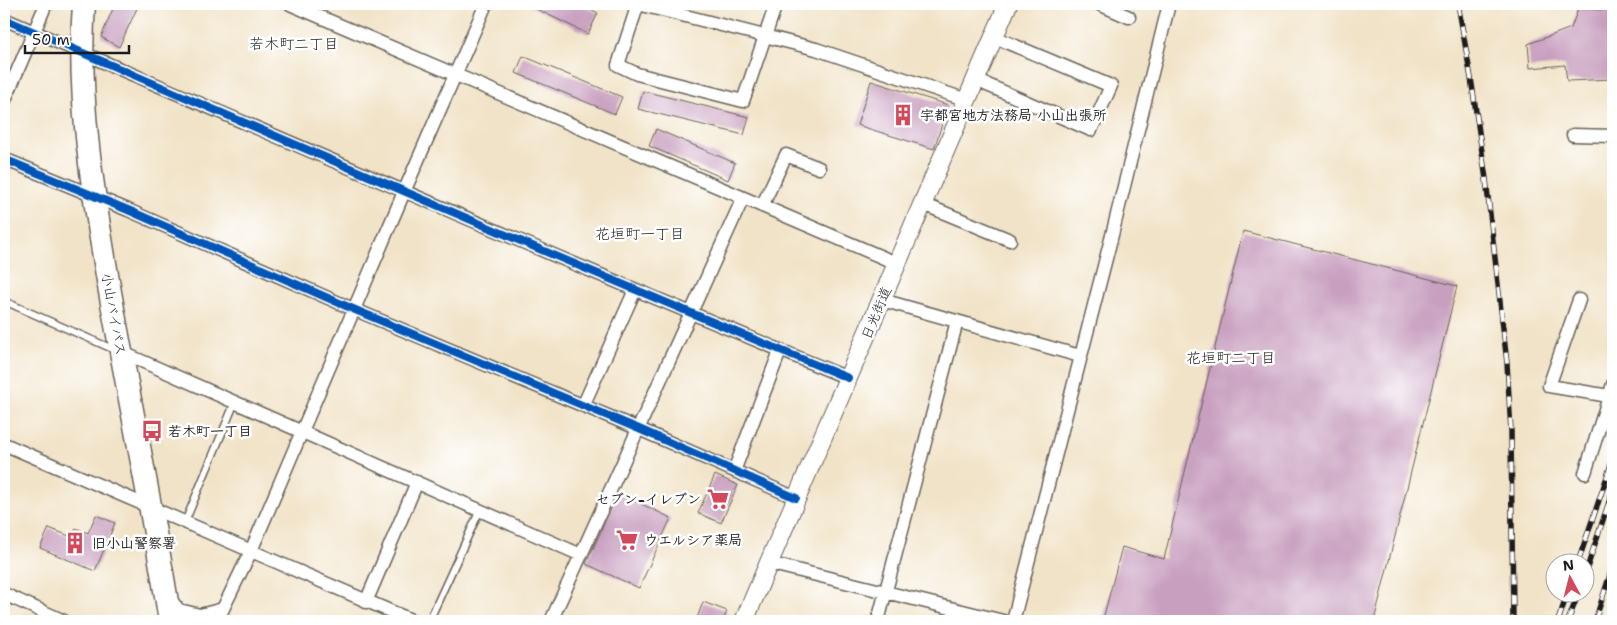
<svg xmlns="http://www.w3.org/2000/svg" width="1617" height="625" font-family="'Shantell Sans','Klee One',sans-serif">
	<rect width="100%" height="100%" fill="#fff"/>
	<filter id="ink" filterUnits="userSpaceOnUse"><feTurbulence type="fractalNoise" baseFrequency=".02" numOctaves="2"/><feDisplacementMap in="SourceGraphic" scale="10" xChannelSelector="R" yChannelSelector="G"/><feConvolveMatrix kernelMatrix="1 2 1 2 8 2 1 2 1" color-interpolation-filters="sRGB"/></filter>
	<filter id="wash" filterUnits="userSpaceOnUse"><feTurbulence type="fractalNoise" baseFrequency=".0096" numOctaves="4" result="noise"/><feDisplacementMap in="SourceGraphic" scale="20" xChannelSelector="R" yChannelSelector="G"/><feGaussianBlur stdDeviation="1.12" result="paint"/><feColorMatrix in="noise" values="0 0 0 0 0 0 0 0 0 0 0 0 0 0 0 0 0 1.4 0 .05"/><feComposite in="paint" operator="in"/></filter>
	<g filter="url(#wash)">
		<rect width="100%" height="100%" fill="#f1e3c7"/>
		<g id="blocks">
			<!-- building -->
			<path fill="#c89fbf" d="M115,4H139L119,47L101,37Z
				M526,4H580L598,13L588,34Z
				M1578,9L1613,10V79L1567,81L1565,65L1530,68L1528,44L1571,28Z
				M523,56L622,97L615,114L516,73Z
				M871,81L948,105L934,149L857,125Z
				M643,91L749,117L744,135L638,109Z
				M656,129L735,163L728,180L649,146Z
				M1243,231L1457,286L1374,621H1113L1103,619L1122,547L1164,559Z
				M715,475L738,485L721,523L698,513Z
				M618,493L671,518L639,588L586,564Z
				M96,515L115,523L95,571L40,548L49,528L72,537L76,528L88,533Z
				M703,602L727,611L723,621H696Z"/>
		</g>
	</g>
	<g filter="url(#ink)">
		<use href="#blocks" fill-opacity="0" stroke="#676258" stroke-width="1"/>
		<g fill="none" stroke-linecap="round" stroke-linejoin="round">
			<!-- lane casing -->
			<g stroke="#676258" stroke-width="9">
				<path id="lane" d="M4,301L115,350
					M185,522L235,402
					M429,621L480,510"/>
			</g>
			<!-- street casing -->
			<g stroke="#676258" stroke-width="15">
				<path id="street" d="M290,4L898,264
					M638,4L816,49L967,100
					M638,4L618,65L637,74L743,101L776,4
					M1099,4L1129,17
					M4,19C285,140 565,262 848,378
					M976,80L1091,130L1111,86L994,37
					M4,102L46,4
					M1573,135L1613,136
					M4,159L128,210L353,309L639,429L796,498
					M923,204L1010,240
					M762,206L786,155L819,168
					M882,300L1080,356
					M1579,300L1549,386L1609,396
					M121,352L581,555
					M583,406L635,290
					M4,444L413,621
					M734,471L780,351
					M1585,473L1613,384
					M768,563L1003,621
					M4,594L64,621
					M169,598L179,610L200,615L223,609
					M366,602L417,482
					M217,621L251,551L404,192L486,4
					M551,621L743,198
					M878,621L957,321
					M1013,621L1112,235L1169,4"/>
			</g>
			<!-- secondary casing -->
			<g stroke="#676258" stroke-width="20">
				<path id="secondary" d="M744,621L1008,4"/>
			</g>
			<!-- highway casing -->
			<g stroke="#676258" stroke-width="25">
				<path id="highway" d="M84,4C77,94 92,186 107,275C127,390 152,505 170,621"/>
			</g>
			<!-- lane -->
			<use href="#lane" stroke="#fff" stroke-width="6"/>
			<!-- street -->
			<use href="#street" stroke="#fff" stroke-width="12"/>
			<!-- secondary -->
			<use href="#secondary" stroke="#fff" stroke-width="18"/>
			<!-- highway -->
			<use href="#highway" stroke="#fff" stroke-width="22"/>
			<!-- rail casing -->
			<g stroke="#1c1c1c" stroke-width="5.5">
				<path id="rail" d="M1458,4L1471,78L1486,179L1507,363L1511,431L1513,621
					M1578,562L1613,459
					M1584,577L1613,490
					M1558,621L1568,592
					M1568,621L1579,592
					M1595,621L1613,565"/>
			</g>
			<!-- rail -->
			<use href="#rail" stroke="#fff" stroke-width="4" stroke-dasharray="11" stroke-linecap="butt"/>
			<!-- cycleway casing -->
			<g stroke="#fff" stroke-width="11">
				<path id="cycleway" d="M4,19C285,140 565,262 848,378
					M4,159L128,210L353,309L639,429L796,498"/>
			</g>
			<!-- cycleway -->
			<use href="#cycleway" stroke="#0057b8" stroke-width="8"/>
		</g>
	</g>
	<!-- icons -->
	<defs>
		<g id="building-bare" transform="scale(1.725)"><path d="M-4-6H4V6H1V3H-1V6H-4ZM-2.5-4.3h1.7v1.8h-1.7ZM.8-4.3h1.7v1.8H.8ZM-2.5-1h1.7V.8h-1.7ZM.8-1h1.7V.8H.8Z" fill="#d1495b" stroke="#fff" stroke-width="2.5" paint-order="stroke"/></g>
		<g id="bus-bare" transform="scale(1.725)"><path d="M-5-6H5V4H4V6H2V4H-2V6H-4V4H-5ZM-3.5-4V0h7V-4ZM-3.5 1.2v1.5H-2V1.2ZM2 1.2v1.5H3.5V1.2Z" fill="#d1495b" stroke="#fff" stroke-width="2.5" paint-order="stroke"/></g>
		<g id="supermarket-bare" transform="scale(1.725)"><path d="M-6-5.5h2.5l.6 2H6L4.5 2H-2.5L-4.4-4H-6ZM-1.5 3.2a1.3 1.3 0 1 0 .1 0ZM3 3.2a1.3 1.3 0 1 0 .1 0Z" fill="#d1495b" stroke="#fff" stroke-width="2.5" paint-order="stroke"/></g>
	</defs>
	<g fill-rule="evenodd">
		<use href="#building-bare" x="903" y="115"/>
		<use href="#bus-bare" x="152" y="431"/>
		<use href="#supermarket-bare" x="718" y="499"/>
		<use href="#supermarket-bare" x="627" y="540"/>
		<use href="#building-bare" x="75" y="543"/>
	</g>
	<g text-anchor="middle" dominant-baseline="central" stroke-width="5" stroke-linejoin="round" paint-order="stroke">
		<!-- poi labels -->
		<g font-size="14" font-weight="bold" fill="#1c1c1c" stroke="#fff" text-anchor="start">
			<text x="920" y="115">宇都宮地方法務局 小山出張所</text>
			<text x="168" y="431">若木町一丁目</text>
			<text x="701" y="499" text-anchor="end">セブン-イレブン</text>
			<text x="644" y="540">ウエルシア薬局</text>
			<text x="92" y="543">旧小山警察署</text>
		</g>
		<!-- street labels -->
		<g font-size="14" fill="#1c1c1c" stroke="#fff">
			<text transform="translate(876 313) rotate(-67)">日光街道</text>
			<text transform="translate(114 314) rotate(80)">小山バイパス</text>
		</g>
		<!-- neighbourhood labels -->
		<g font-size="15" fill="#1c1c1c" stroke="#fff">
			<text x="294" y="44">若木町二丁目</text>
			<text x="640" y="234">花垣町一丁目</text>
			<text x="1231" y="358">花垣町二丁目</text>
		</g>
	</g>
	<!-- margin -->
	<rect width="1617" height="625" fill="none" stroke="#fff" stroke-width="20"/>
	<!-- north arrow -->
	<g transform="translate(1570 578) rotate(353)"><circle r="24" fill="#ffffff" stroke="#a4a4a4"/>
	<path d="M0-4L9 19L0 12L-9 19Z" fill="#d1495b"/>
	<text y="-8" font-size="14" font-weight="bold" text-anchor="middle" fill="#1c1c1c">N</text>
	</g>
	<!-- scale -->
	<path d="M25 45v8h104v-8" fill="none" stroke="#1c1c1c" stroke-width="2.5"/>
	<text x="32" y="45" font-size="15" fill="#1c1c1c" stroke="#ffffff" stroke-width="4" paint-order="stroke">50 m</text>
</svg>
